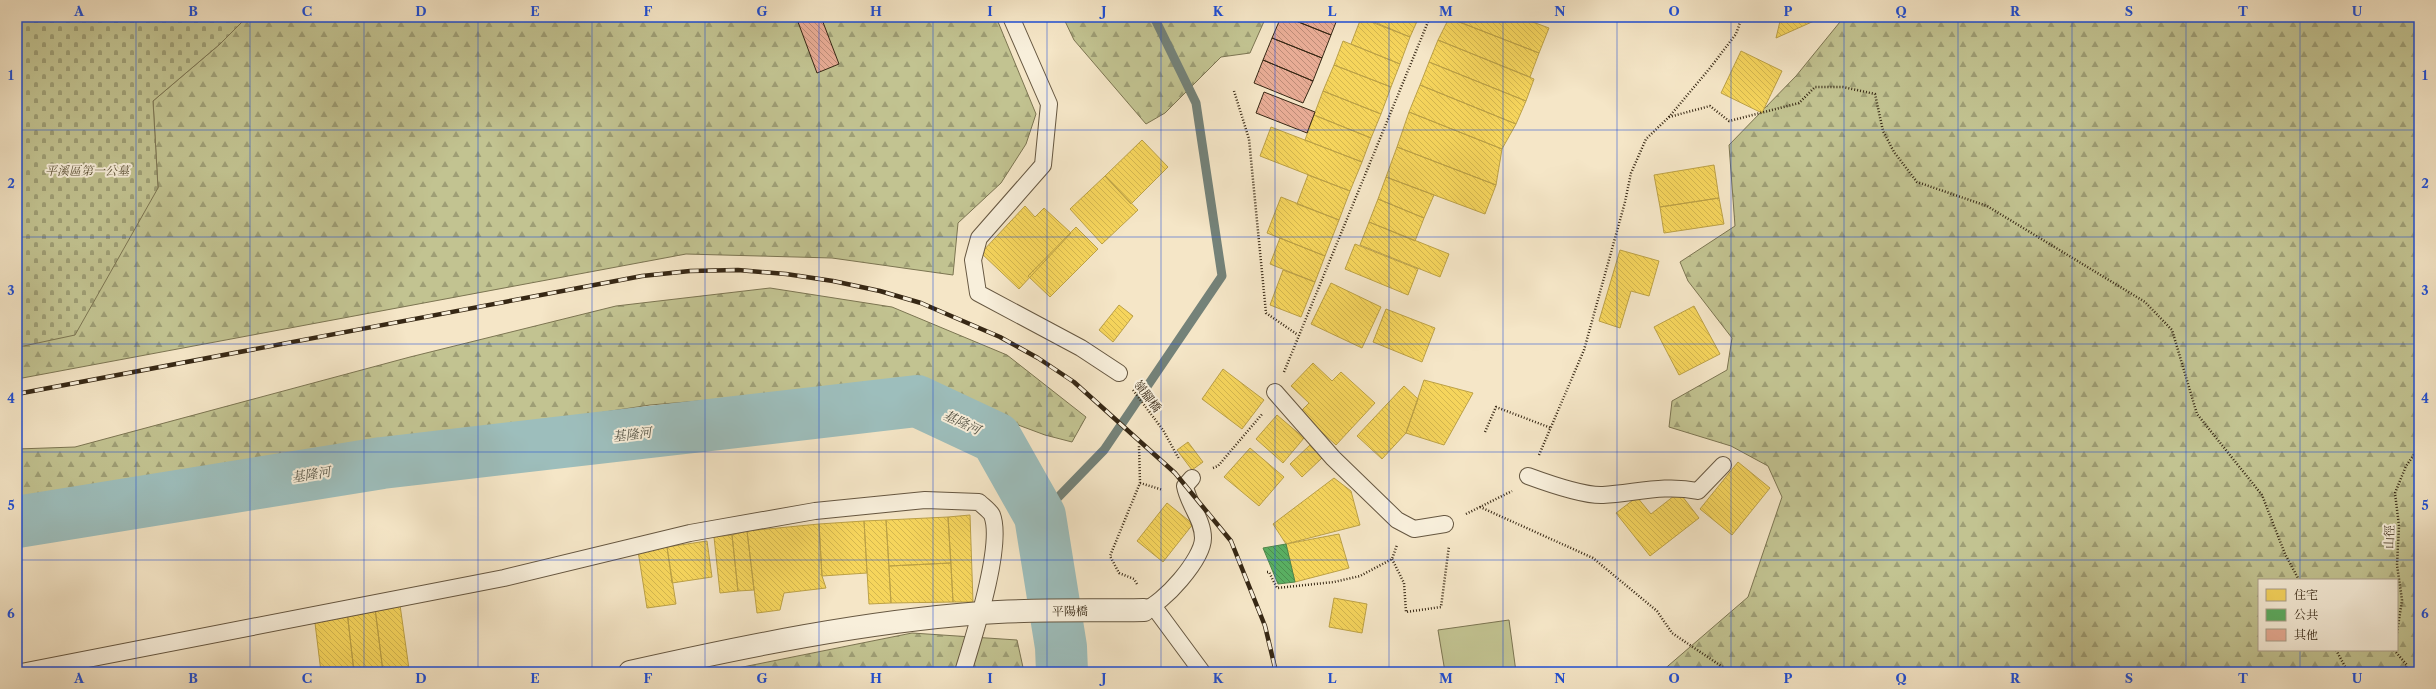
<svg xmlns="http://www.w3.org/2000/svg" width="2436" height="689" font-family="'Libre Caslon Text','Noto Serif TC',serif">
	<defs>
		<pattern id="forest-firs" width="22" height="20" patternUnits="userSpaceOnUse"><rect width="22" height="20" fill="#c2c391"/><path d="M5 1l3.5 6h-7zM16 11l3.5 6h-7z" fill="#9e9e75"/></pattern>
		<pattern id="cemetery-stones" width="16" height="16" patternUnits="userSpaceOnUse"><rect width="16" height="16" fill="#c2c391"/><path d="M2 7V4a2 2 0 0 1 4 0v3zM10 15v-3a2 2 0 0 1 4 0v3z" fill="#9e9e75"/></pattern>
		<pattern id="homes-back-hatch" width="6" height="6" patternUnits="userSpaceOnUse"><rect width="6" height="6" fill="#f6d55c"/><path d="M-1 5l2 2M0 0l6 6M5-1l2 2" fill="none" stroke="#d4b74f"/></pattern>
		<pattern id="public-back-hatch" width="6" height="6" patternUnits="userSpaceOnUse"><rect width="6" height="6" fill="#5aae61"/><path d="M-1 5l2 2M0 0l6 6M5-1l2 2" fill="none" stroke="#4b8e4f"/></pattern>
		<pattern id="building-back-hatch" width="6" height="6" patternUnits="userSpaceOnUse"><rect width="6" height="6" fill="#e8ac95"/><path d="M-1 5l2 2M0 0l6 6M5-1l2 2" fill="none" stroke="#bd8c78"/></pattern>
	</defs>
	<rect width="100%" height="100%" fill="#f5e6c7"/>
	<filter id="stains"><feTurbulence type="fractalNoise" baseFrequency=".005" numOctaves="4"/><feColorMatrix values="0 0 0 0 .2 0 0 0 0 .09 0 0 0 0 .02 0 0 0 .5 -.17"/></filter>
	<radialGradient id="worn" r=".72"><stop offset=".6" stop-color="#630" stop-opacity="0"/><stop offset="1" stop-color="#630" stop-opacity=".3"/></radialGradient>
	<!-- grass -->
	<path fill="#c2c391" stroke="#7c7552" d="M1509,620L1516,672H1445L1438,630Z"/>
	<!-- forest -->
	<path fill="url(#forest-firs)" stroke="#7c7552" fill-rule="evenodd" d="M247,17H996L1036,114L1026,144L1001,183L958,223L953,275L832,258L686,254L17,379V343L19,347L158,188L153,101L220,44Z
		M1063,17H1266L1250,53L1221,57L1165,113L1146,124L1074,40Z
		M1844,17H2419V672H1661L1748,597L1782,497L1768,466L1731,446L1669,427L1672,401L1727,370L1732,338L1688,281L1680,262L1735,226L1729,145L1796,76ZM2259,580H2397V650H2259Z
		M770,288L892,307L1007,355L1086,417L1072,442L1045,435L908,384L650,405L17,503V449L75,447L410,357L616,306Z
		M912,633L1017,640L1024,672H718Z"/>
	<!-- cemetery -->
	<path fill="url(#cemetery-stones)" stroke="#7c7552" d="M17,17H247L220,44L153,101L158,188L75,335L19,347Z"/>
	<!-- homes -->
	<path fill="url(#homes-back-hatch)" stroke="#bca146" d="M1362,17H1419L1410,37Z
		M1519,17L1549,28L1539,53L1449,18Z
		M1781,17H1823L1776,38Z
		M1361,18L1410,37L1400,64L1351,44Z
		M1449,18L1539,53L1530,77L1438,40Z
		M1438,40L1534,79L1526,101L1429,62Z
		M1343,41L1400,64L1391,87L1334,65Z
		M1741,51L1782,71L1762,113L1721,93Z
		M1429,62L1526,101L1516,124L1420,85Z
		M1334,65L1391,87L1381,114L1323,91Z
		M1420,85L1516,124L1502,149L1409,112Z
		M1323,91L1381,114L1371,138L1314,115Z
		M1409,112L1502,149L1496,185L1397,147Z
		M1314,115L1371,138L1362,162L1305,140Z
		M1271,127L1362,162L1350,191L1260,156Z
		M1142,140L1168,167L1131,204L1105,176Z
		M1397,147L1496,185L1485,214L1386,177Z
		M1714,165L1719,198L1660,207L1654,175Z
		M1308,175L1350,191L1339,220L1297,204Z
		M1105,176L1138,210L1102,244L1070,209Z
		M1386,177L1434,195L1424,218L1378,199Z
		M1281,197L1339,220L1325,256L1267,233Z
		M1719,198L1724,224L1664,233L1660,207Z
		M1378,199L1424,218L1415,241L1369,222Z
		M1025,206L1035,217L1044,208L1071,233L1019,289L981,253Z
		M1369,222L1449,254L1440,277L1360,245Z
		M1076,227L1098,249L1050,297L1028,276Z
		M1280,238L1325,256L1315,282L1270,264Z
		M1355,244L1418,269L1408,295L1345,269Z
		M1620,250L1659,261L1649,296L1631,291L1620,328L1599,321Z
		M1283,270L1315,282L1301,317L1270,305Z
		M1331,283L1381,307L1362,348L1311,324Z
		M1119,305L1133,316L1113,342L1099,330Z
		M1694,306L1720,354L1679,375L1654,327Z
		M1386,309L1435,328L1422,362L1373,342Z
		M1313,363L1332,381L1341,372L1375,403L1336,445L1300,412L1309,403L1291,386Z
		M1223,369L1264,400L1242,429L1202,399Z
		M1424,380L1473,393L1444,445L1406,433Z
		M1404,386L1418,399L1406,433L1382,459L1357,436Z
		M1277,415L1304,438L1283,463L1256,439Z
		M1188,442L1203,462L1192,470L1177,450Z
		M1310,445L1322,458L1302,477L1290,464Z
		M1250,448L1284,477L1259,506L1224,477Z
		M1738,462L1770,488L1732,535L1700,509Z
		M1334,478L1351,491L1360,525L1286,544L1273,524Z
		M1679,492L1699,518L1650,556L1616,513L1637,497L1651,514Z
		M1167,503L1193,524L1163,562L1137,541Z
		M970,515L973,602H953L948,517Z
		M948,517L951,563L889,566L886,520Z
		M886,520L891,603L869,604L864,521Z
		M864,521L867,573L822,576L819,524Z
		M819,524L822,576L826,588L784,593L780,610L757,613L747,531Z
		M747,531L754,590L738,591L732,535Z
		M1339,534L1349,568L1295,582L1286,544Z
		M732,535L738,591L720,593L714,537Z
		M707,541L712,577L672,583L667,547Z
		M667,547L676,604L647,608L638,551Z
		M951,563L953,602L891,603L889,566Z
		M1334,598L1367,604L1362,633L1329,627Z
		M400,605L409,669L383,672L375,608Z
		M375,608L383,672H354L347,611Z
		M347,611L354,672H321L314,615Z"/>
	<!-- public -->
	<path fill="url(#public-back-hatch)" stroke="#4f864a" d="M1286,544L1295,582L1278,584L1263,548Z"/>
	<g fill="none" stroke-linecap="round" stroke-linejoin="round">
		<!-- stream -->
		<path stroke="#748279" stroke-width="9" d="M1040,516L1104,450L1222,276L1196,103L1154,17"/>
		<!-- river -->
		<path stroke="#9dbebc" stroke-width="52" d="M17,522L382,463L917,401L996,438L1040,516L1061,647L1062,672"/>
	</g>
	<!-- building -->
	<path fill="url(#building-back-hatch)" stroke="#362714" d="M812,17H821L839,64L817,73L798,22Z
		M1281,17H1286L1331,35L1322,58L1272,38Z
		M1286,17H1338L1331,35Z
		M1272,38L1322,58L1313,81L1263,60Z
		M1263,60L1313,81L1303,103L1254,83Z
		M1264,92L1315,112L1307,133L1256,113Z"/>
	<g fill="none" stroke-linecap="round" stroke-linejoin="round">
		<!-- lane casing -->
		<g stroke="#665741" stroke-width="18">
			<path id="lane" d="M1011,17L1049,104L1043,165L979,238L973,260L978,293L1081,348L1119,373
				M1275,392L1333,458L1397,520L1414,529L1445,524
				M1528,476C1547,483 1583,496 1603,495C1636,493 1664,484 1698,491L1723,465
				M1154,607L1202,672
				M1144,610C1163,604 1203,559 1203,538C1203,519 1188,504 1185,486L1192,478
				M21,672L504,578L690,533L815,511L925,500L979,502C983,506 990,511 992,515C1004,545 973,639 963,672"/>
		</g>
		<!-- street casing -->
		<g stroke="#665741" stroke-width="24">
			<path id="street" d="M630,672C746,646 863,622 981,613C1035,609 1090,611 1144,610"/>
		</g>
		<!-- path -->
		<path stroke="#362714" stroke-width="2.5" stroke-dasharray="1 2" stroke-linecap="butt" d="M1234,91L1249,139L1266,313L1298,335
			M1669,117L1710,106L1729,121L1799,103L1815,87H1843L1875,94L1883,131L1894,152L1917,182L1987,206L2145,302L2172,330L2197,414L2262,495L2285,554L2299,580
			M1284,372L1430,17
			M1133,390L1163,430L1179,459
			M1485,432L1496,407L1551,428
			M1539,455L1584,350L1625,202L1631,173L1646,139L1669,117L1710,68L1736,34L1742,17
			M1213,468L1218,466L1263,413
			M1140,483L1163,490
			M1480,507L1593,558L1657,611L1672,633L1730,672
			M1466,514L1512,491
			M1392,559L1404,583L1406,612L1441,607L1449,546
			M1267,572H1269L1277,588L1334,582L1360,576L1392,559L1397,545
			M1137,584L1134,579L1119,573L1110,556L1140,483L1139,446
			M2397,633L2402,600L2397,565L2399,526L2395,493L2406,466L2419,448
			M2336,650L2348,672
			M2394,650L2407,665L2404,672"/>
		<!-- lane -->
		<use href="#lane" stroke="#f8efdb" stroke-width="16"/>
		<!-- street -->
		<use href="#street" stroke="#f8efdb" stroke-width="22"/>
		<!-- rail casing -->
		<g stroke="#362714" stroke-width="4.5">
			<path id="rail" d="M17,394L642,276L690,271L738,270L786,274L833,281L880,291L921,303L1000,337L1038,358L1074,382L1175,473L1231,541L1265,626L1276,672"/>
		</g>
		<!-- rail -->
		<use href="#rail" stroke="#f8efdb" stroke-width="3" stroke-dasharray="9" stroke-linecap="butt"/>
	</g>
	<!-- grid -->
	<path fill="none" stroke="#1d4ed8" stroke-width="1" stroke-opacity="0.55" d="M136,17V672M250,17V672M364,17V672M478,17V672M592,17V672M705,17V672M819,17V672M933,17V672M1047,17V672M1161,17V672M1275,17V672M1389,17V672M1503,17V672M1617,17V672M1731,17V672M1844,17V672M1958,17V672M2072,17V672M2186,17V672M2300,17V580M17,130H2419M17,237H2419M17,344H2419M17,452H2419M17,560H2419M2300,650V672"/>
	<g text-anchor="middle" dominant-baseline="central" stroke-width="4" stroke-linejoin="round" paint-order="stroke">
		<!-- park labels -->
		<g font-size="12" font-style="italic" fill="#594e33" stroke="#f8efdb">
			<text x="87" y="170">平溪區第一公墓</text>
		</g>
		<!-- street labels -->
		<g font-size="12" fill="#362714" stroke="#f8efdb">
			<text transform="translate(1148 396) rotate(53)">嶺腳橋</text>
			<text transform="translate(2389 537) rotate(-89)">山徑</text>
			<text transform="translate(1070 611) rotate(-1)">平陽橋</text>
		</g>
		<!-- water labels -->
		<g font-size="13" font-style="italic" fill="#555446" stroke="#f8efdb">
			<text transform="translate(962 422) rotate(25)">基隆河</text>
			<text transform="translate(632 434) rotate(-7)">基隆河</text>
			<text transform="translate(311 474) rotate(-9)">基隆河</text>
		</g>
	</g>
	<!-- margin -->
	<rect width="2436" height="689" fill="none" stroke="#f5e6c7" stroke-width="44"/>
	<!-- legend -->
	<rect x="2258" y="579" width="140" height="72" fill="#f8efdb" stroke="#aa9f8b"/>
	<rect x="2266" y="589" width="20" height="12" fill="#f6d55c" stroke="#aa9f8b"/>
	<text x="2294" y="599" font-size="12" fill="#362714">住宅</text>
	<rect x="2266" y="609" width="20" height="12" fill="#5aae61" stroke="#aa9f8b"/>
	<text x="2294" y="619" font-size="12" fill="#362714">公共</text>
	<rect x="2266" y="629" width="20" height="12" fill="#e8ac95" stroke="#aa9f8b"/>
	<text x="2294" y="639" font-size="12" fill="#362714">其他</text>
	<rect x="22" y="22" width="2392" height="645" fill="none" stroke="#1d4ed8" stroke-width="1.5"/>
	<g font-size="13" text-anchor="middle" font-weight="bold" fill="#1d4ed8">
		<text x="79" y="16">A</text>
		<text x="193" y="16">B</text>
		<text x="307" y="16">C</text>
		<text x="421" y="16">D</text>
		<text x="535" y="16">E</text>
		<text x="648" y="16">F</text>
		<text x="762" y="16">G</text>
		<text x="876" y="16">H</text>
		<text x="990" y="16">I</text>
		<text x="1104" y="16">J</text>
		<text x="1218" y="16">K</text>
		<text x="1332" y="16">L</text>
		<text x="1446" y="16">M</text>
		<text x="1560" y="16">N</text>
		<text x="1674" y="16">O</text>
		<text x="1788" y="16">P</text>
		<text x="1901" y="16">Q</text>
		<text x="2015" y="16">R</text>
		<text x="2129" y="16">S</text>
		<text x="2243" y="16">T</text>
		<text x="2357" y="16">U</text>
		<text x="11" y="80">1</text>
		<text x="2425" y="80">1</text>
		<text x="11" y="188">2</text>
		<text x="2425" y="188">2</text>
		<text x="11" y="295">3</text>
		<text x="2425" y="295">3</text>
		<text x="11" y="403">4</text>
		<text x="2425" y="403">4</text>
		<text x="11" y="510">5</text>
		<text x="2425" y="510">5</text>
		<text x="11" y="618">6</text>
		<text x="2425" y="618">6</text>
		<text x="79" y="683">A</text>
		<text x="193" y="683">B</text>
		<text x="307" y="683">C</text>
		<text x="421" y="683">D</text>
		<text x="535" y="683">E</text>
		<text x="648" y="683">F</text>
		<text x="762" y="683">G</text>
		<text x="876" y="683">H</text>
		<text x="990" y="683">I</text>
		<text x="1104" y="683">J</text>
		<text x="1218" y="683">K</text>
		<text x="1332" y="683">L</text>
		<text x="1446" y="683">M</text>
		<text x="1560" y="683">N</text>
		<text x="1674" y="683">O</text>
		<text x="1788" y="683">P</text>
		<text x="1901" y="683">Q</text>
		<text x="2015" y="683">R</text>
		<text x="2129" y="683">S</text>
		<text x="2243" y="683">T</text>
		<text x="2357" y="683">U</text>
	</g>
	<rect width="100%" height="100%" filter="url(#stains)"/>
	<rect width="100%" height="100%" fill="url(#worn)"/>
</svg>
